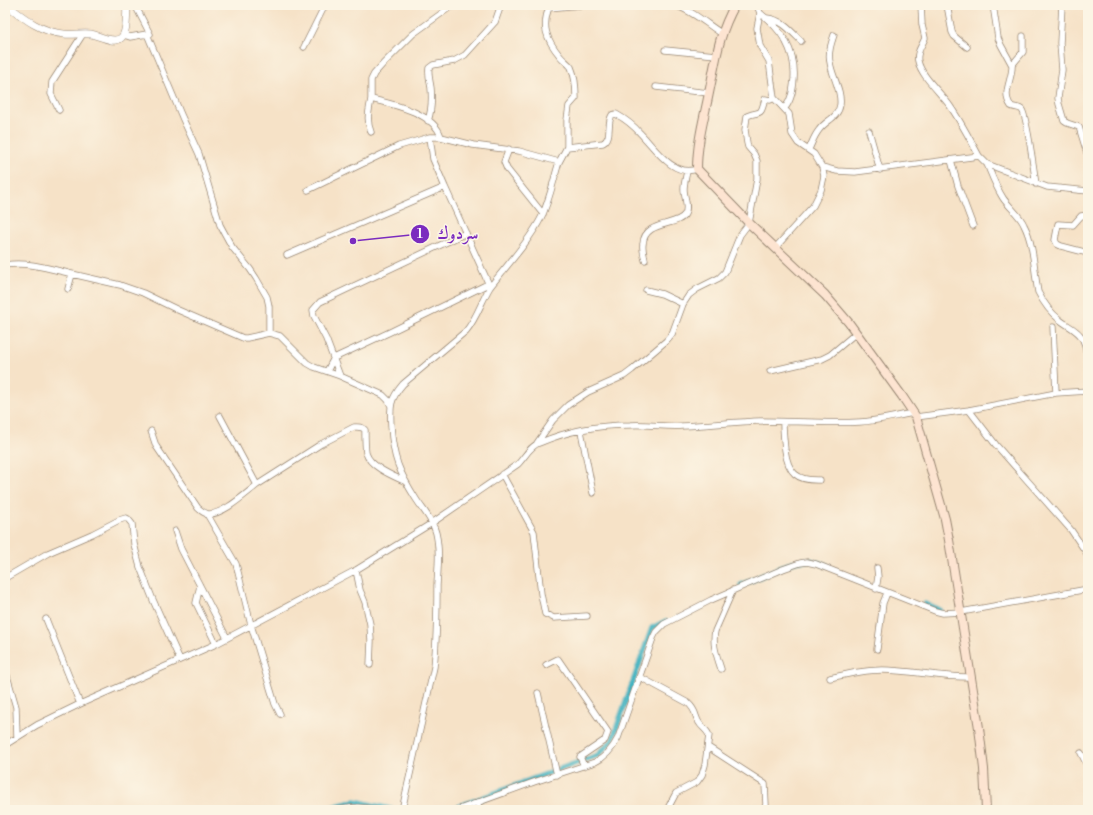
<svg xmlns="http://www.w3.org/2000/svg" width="1093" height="815" font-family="'Libre Bodoni',Amiri,serif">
	<rect width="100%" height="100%" fill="#fcf5e5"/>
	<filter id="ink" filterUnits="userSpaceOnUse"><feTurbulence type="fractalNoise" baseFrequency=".025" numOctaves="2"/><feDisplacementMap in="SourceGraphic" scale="8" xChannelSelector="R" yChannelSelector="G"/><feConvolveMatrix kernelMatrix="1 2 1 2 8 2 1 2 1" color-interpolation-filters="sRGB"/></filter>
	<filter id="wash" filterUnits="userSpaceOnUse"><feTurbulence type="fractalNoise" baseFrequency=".012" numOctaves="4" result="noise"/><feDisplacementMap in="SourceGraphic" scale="16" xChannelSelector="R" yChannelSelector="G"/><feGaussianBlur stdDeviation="0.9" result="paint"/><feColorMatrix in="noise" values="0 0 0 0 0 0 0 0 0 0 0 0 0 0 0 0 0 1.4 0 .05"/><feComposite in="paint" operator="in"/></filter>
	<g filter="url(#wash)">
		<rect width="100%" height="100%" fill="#f6e2c7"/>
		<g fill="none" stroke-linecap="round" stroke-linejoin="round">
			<!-- canal -->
			<path stroke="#45b3c1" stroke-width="5.5" d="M741,585L793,562L810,560L826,565
				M925,604L940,610
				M322,810L355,801L394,810
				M449,810L598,755L612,741L652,628L666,621"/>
		</g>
	</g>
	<g filter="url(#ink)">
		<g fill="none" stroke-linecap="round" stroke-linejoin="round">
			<!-- minor casing -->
			<g stroke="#988672" stroke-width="7">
				<path id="minor" d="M135,5L150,34
					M550,5C541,26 546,39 560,56C563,60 568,63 571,67C575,76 576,89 576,98L569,106L567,120V147
					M674,5C690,9 707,24 721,33
					M757,5L760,13L757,28L760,46L769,61L774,98L789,114L792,134L798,143L814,154L822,167L824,176L821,190L813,206L775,248
					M921,5L922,25L925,38C922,46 916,52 918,61C921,76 941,93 950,106C961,122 970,139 979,156
					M947,5L952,32L954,36L967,47
					M993,5L998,38L1001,45L1012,65
					M1062,5L1060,43L1062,70L1058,98L1059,104L1064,121L1067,123L1079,127L1088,156
					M549,8L581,5
					M760,13C781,29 796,51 794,79C793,89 792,99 785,108
					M767,18C781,19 791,31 801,41
					M124,35L130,37L147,34L182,117L199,154L220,225L232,247L250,269L256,278L267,297L269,306V333
					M1023,36V52L1012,65C1013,79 1001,93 1011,106C1014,108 1020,107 1022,110C1027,115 1034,173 1036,184
					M304,47L325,5
					M665,50L716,55
					M656,87L709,93
					M371,99V80L374,74L383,64L413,34L453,5
					M59,110L51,94L52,82L83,34
					M428,121C432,109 432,99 431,88C430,81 428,75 429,68L433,65L454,61L465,55L495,22L501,5
					M869,131L880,170
					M430,137L433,159L445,187
					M441,137L473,145L519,151L559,162L567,147L603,143C613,137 606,124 612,115L616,114C625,119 633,125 640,133C654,147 673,178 697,169
					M509,149L504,162L507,169L543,214
					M809,149C812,143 814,136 819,130C826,120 838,118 840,105C842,90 832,77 830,62C828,53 831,44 834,35
					M951,160L958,186L973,226
					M1088,163V181
					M822,167L837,171L855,172L979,156L987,164
					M308,190L399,146L430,137H441C435,113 392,104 371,99C369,111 366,120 371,132
					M1088,191L1047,187L987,164C992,176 996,187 1003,198C1009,207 1020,215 1024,225C1034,244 1034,271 1038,292C1043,302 1051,313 1060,320C1066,325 1074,328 1080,335C1086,342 1087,353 1088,362
					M1088,215L1081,216L1073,225L1058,224L1055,240L1057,244L1061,246L1088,253
					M287,255L445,187L490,287C481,302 477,318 466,331L403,384C390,399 390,406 391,426C393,458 399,472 416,499C423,510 433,520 436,533C440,550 438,568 437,585C437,612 437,639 434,667L402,810
					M645,260C644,255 642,249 643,244C644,220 678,227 685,214C689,207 684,197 684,189C684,183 686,177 687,171
					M5,265C27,261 51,269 72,274
					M490,287C507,265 528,243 541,218C550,200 553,181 559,162
					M68,289L72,274L120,285L143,293L178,310L243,338H247L269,333L280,336L307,363L314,367L340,376L383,395L388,400L391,406
					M646,290L662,294L683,304
					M1053,327L1056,393
					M327,371L334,358L390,332L488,284
					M770,371L822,359L830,355L856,333
					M340,376L326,339L314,316L313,310L320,302L466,233
					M969,410L996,445L1071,530L1088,555
					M220,416L257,485L321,444L354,427C358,427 362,426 365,430C365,438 365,446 366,453C370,467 393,476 406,482
					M916,417L969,410L1056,393L1088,391
					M783,422C783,432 784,440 785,450C788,473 797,481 820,480
					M151,431L156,446L198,508C201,511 204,513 208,514C223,515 245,494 257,485
					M581,431L593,493
					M537,443L553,420L568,405L588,392L624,376L632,370L666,341L672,334L683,304L689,295L697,289L719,278L725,272L740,235L749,223L757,179V161L754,154L748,147L747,143L745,130L747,116C761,110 760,118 765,99L770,100L774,98
					M502,474L534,532L541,594L545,614L554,618L587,616
					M207,514L236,564L251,625L275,704L280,714
					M175,531L181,549L227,638
					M356,570L360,590L365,602L370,624L371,641L370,665
					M5,578L48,553L92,534L119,520L126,518L128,519L132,524L134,544L140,567L153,600L180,660
					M200,586L196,603L216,644
					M876,589L878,577L877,568
					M46,619L80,704
					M877,649L883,603L887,593
					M546,665L558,659L608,732L605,740L580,757L584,766
					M5,669L16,707L17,737
					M721,669C717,656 712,645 715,631L733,590
					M640,677L688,703C698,712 694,717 700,724C703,728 707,730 709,735L705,765L702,775L697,782L676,793L667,810
					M830,678C847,674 864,670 882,670C912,670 941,678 971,677
					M538,693L557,775
					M5,745L37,725L80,704L216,644L356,570L432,523L518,464C525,457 530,446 539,443C567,431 600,425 630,425C648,424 665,427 682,426C708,425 734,422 760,421C793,421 827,424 860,422C878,421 896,416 914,413
					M708,747L765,784L766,805L763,810
					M1081,753L1088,767
					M478,802L479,810
					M337,810C351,807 362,806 376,810
					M457,810L534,782L595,762C606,757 613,748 618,738L653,638L656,632L664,624L711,600L783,569L800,563L807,562L816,564L935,611L943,613L961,612L1088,589"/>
			</g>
			<!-- tertiary casing -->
			<g stroke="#988672" stroke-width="8">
				<path id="tertiary" d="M7,5C25,19 41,32 64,34C73,35 82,33 91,34C100,36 114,44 121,38C128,32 126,14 127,5"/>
			</g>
			<!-- secondary casing -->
			<g stroke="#988672" stroke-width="10">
				<path id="secondary" d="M735,5C718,35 716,60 709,93C704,118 697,143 697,169L749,223L825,295L849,323L902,396L916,417L945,519L949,540L979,728L984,769L986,810"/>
			</g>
			<!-- minor -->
			<use href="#minor" stroke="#fff" stroke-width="5.5"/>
			<!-- tertiary -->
			<use href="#tertiary" stroke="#fff" stroke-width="7"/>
			<!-- secondary -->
			<use href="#secondary" stroke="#fde4d1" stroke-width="8"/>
		</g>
	</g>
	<!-- callouts -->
	<path fill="none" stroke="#7b2cbf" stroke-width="1.5" d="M353 241L420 234"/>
	<g fill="#7b2cbf" stroke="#fcf5e5" stroke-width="1.5">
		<circle cx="353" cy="241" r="4"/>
		<circle cx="420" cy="234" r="10"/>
	</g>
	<g font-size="12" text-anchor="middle" font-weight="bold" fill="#fff">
		<text x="420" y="238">1</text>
	</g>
	<g font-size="17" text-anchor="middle" font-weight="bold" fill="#7b2cbf" stroke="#fcf5e5" stroke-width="3" stroke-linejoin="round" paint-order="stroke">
		<text x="458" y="239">سردوك</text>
	</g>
	<!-- margin -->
	<rect width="1093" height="815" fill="none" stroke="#fcf5e5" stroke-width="20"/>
</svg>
